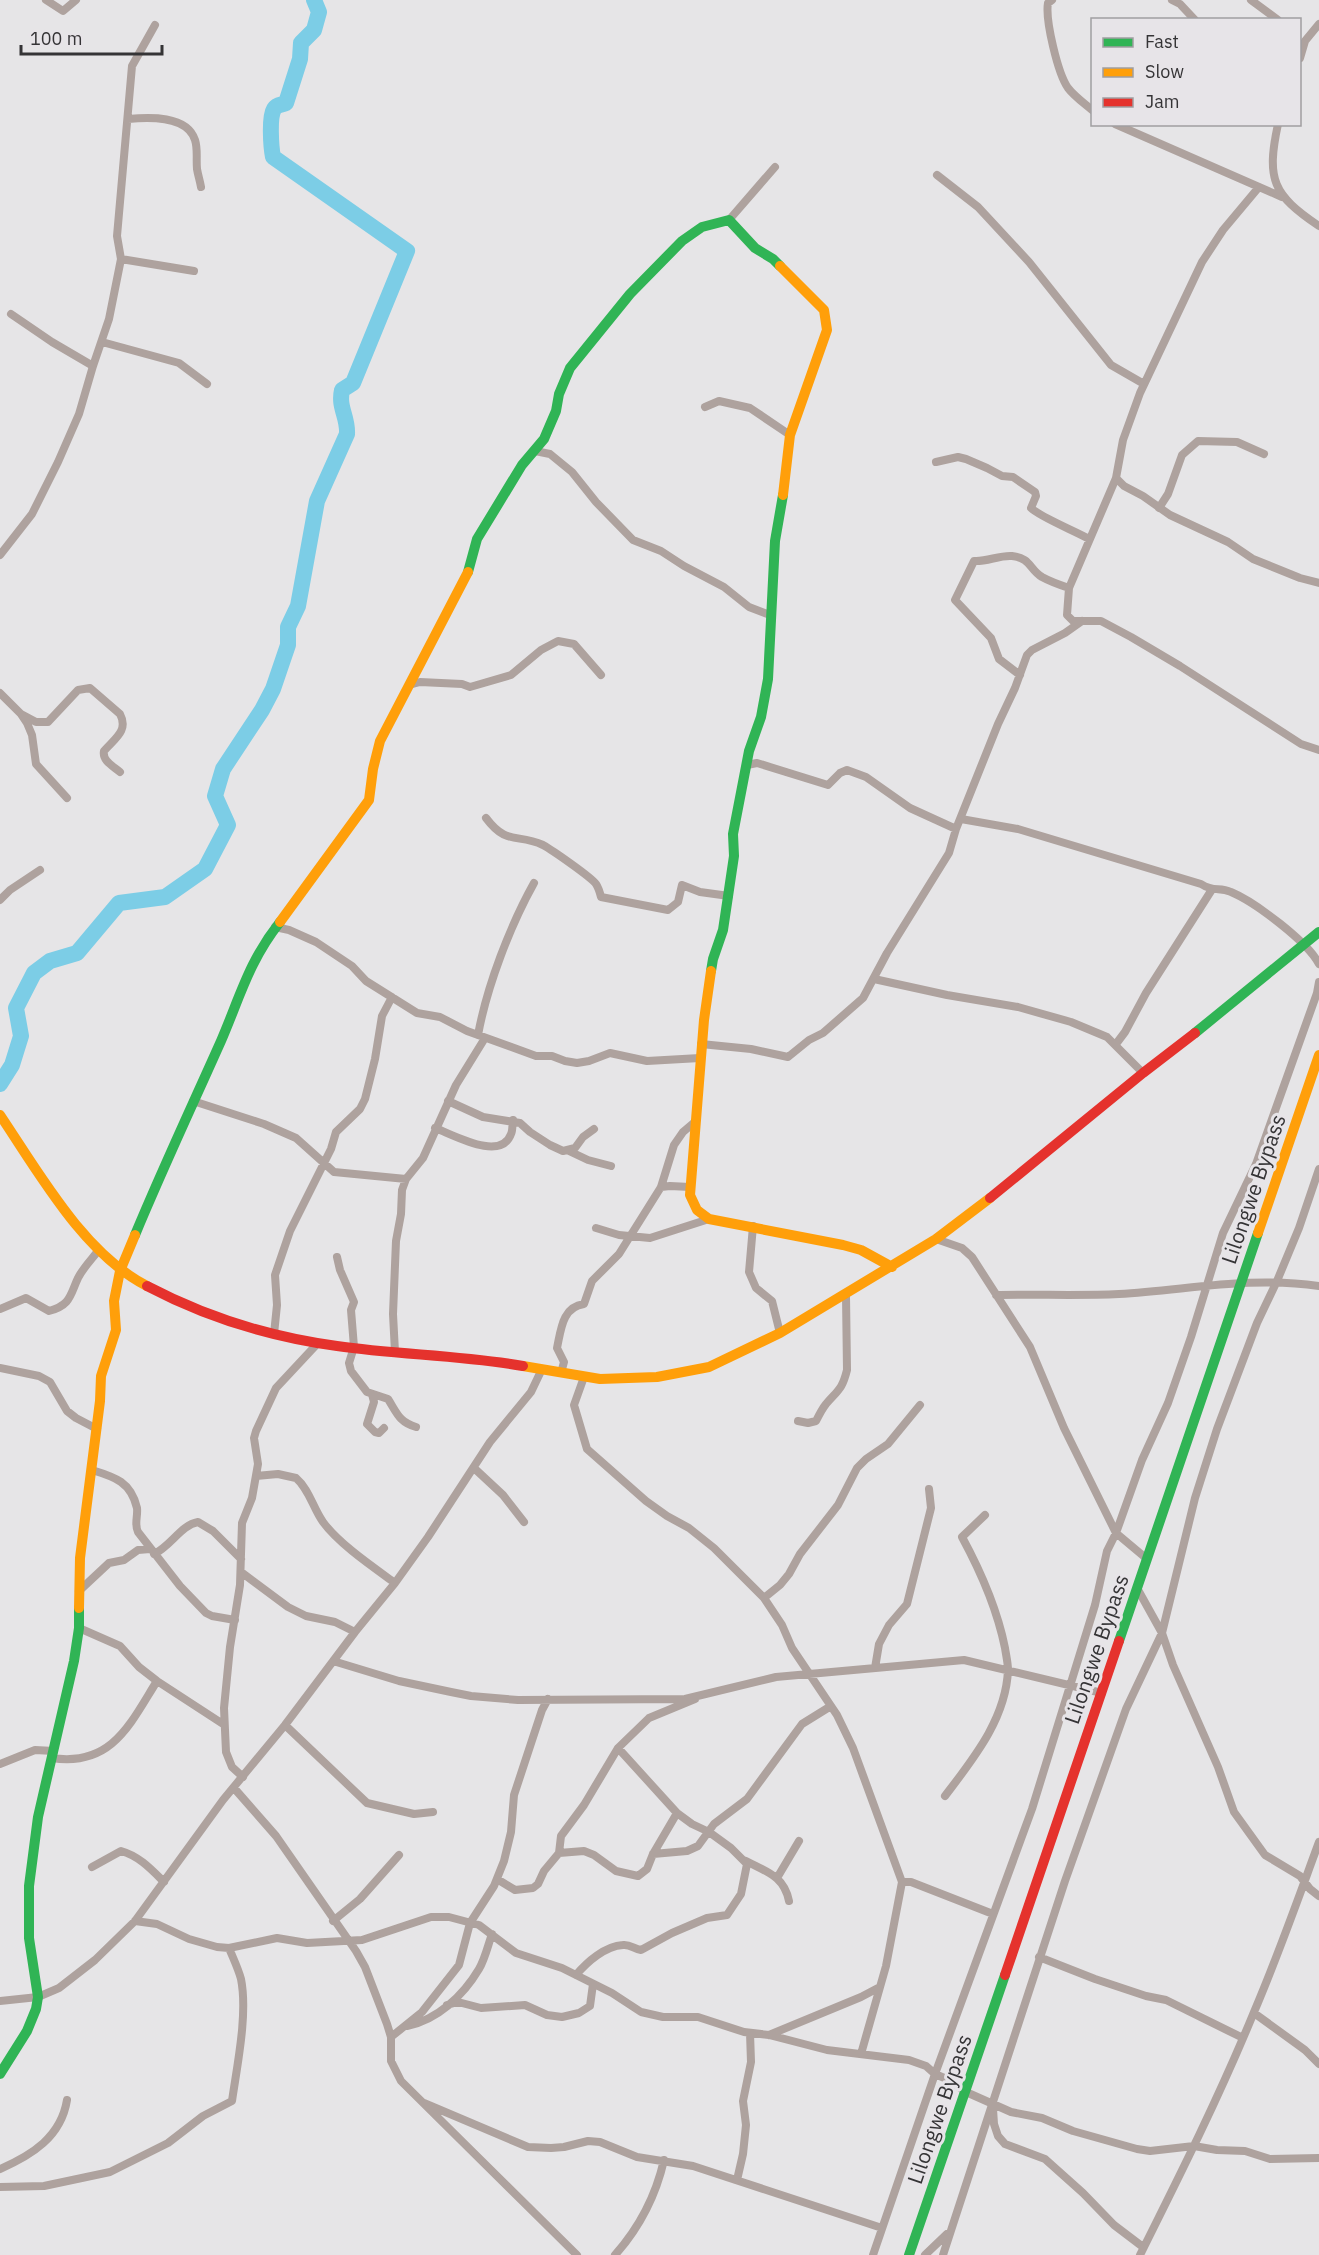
<svg xmlns="http://www.w3.org/2000/svg" width="1319" height="2255" font-family="'IBM Plex Sans',sans-serif">
	<rect width="100%" height="100%" fill="#e6e5e7"/>
	<g fill="none" stroke-linecap="round" stroke-linejoin="round">
		<!-- river -->
		<path stroke="#7ccde6" stroke-width="16" d="M0,1084L12,1065L21,1036L16,1008L34,973L50,961L77,953L119,903L165,897L205,869L228,825L215,796L223,769L262,710L273,689L288,645V627L298,606L317,501L347,434C348,416 338,408 342,390L353,383L407,251L273,157C271,147 269,117 274,109C277,104 282,105 286,103L300,59L301,43L314,30L319,12L314,0"/>
		<!-- street -->
		<path stroke="#aea29e" stroke-width="8" d="M46,0L63,11L76,0
			M1052,0L1048,3C1045,20 1058,74 1068,88C1074,96 1085,104 1092,110
			M1172,0L1180,4L1195,20
			M1251,0L1278,20
			M1300,58L1305,41L1319,24
			M128,119C149,117 187,115 195,140C198,149 196,159 197,169C198,175 200,181 201,187
			M1115,124L1282,197
			M1278,124C1266,180 1273,195 1319,226
			M937,175L978,207L1029,262L1111,365L1144,384
			M1259,187L1223,230L1202,262L1140,393L1123,440L1116,478L1069,588L1067,615L1073,621H1101L1131,637L1180,666L1301,744L1319,750
			M729,220L775,167
			M121,259L194,271
			M11,314L52,342L93,366
			M102,342L179,363L207,384
			M705,407L719,401L750,408L790,435
			M535,451L550,454L572,472L596,502L633,540L661,551L684,566L724,587L749,607L770,615
			M936,462L958,457L966,459L987,468L1002,476L1013,477L1035,492L1036,496L1031,508C1040,517 1075,531 1089,539
			M1116,478L1124,486L1143,496L1170,515L1228,542L1253,559L1300,578L1319,583
			M1159,508L1168,494L1182,455L1198,441L1237,442L1264,454
			M0,555L32,514L58,462L79,414L93,366L109,319L121,259L117,236L132,66L155,25
			M1020,675L999,659L991,638L955,600L974,561C987,562 999,555 1012,556C1031,558 1029,569 1042,577C1051,582 1060,585 1069,588
			M409,685L420,682L462,684L470,687L511,675L541,650L558,641L574,644L601,675
			M0,693L21,714L27,723L32,735L36,764L67,798
			M21,714L36,722H48L78,690L90,688L120,714C129,731 114,739 104,751C102,761 113,766 120,772
			M747,765L757,763L828,785L840,773L847,770L866,777L910,808L956,829
			M486,818C507,846 517,833 543,845C552,850 591,877 596,884C598,887 600,893 601,897L668,910L678,902L682,885L700,892L729,896
			M961,819L1018,829L1201,884C1215,893 1219,886 1231,892C1255,902 1308,942 1319,964
			M0,900L10,890L40,870
			M275,927L289,930L316,942L352,966L366,981L417,1013L440,1017L467,1031L536,1056H552L565,1061L577,1063L589,1061L610,1053L647,1061L700,1058
			M874,979L947,995L1018,1007L1071,1022L1107,1037L1143,1073
			M478,1035C487,986 510,926 534,883
			M701,1044L751,1049L788,1057L809,1040L823,1033L863,998L887,953L949,853L956,829L998,724L1015,688L1027,655L1032,650L1065,633L1082,621
			M1116,1044L1125,1032L1146,993L1211,891
			M193,1101L264,1124L296,1138L334,1172L406,1179
			M448,1101L483,1117L520,1123L530,1132L550,1145L563,1151L575,1148L583,1137L594,1129
			M435,1128C454,1135 501,1162 511,1134C513,1130 512,1124 513,1120
			M569,1151L588,1160L611,1166
			M661,1187L670,1186L690,1187
			M753,1226L749,1272L756,1288L772,1301L780,1333
			M596,1228L619,1235L650,1238L709,1219
			M936,1239L962,1248L972,1257L1030,1347L1064,1428L1116,1533L1147,1559
			M337,1257L340,1270L354,1302L351,1310L354,1347L349,1363L351,1371L367,1392L388,1399C397,1413 399,1422 416,1427
			M996,1295C1037,1294 1078,1296 1119,1294C1189,1290 1248,1276 1319,1286
			M0,1309L26,1298L49,1311C71,1305 70,1295 78,1278C83,1268 91,1260 98,1251
			M274,1334L277,1305L275,1275L290,1231L331,1149L336,1132L360,1109L365,1099L375,1059L382,1016L392,997
			M395,1352L393,1314L396,1241L401,1214L402,1190L406,1179L423,1158L456,1085L485,1038
			M0,1368L39,1376L50,1382L67,1411L76,1418L97,1429
			M561,1373L564,1362L557,1348C561,1330 562,1307 584,1304L592,1281L619,1254L661,1187L674,1145L683,1132L696,1121
			M584,1377L574,1405L587,1449L646,1501L667,1516L689,1528L714,1548L764,1598L782,1625L792,1648L837,1715L853,1748L902,1882L886,1966L861,2054
			M372,1394L374,1402L367,1424L375,1432L379,1433L384,1428
			M798,1421L808,1423L816,1421C819,1415 822,1409 826,1404C838,1390 842,1390 847,1370L846,1296
			M474,1468L503,1495L524,1522
			M92,1470C115,1477 131,1482 137,1508C138,1517 134,1524 138,1532L180,1586L206,1613L212,1616L235,1620
			M256,1476L278,1474L296,1478C309,1489 313,1508 323,1522C339,1544 373,1567 395,1583
			M154,1554C171,1546 181,1525 198,1522L213,1531L241,1559
			M241,1572L288,1607L306,1616L335,1622L355,1632
			M1137,1588L1162,1633L1173,1665L1218,1767L1234,1812L1265,1855L1300,1876L1310,1889L1319,1896
			M79,1591L109,1563L124,1560L138,1550L150,1549
			M764,1598L780,1585L789,1574L800,1554L838,1505L857,1468L866,1459L888,1444L920,1405
			M79,1628L120,1646L139,1667L157,1681L223,1724
			M333,1661L399,1681L451,1692L471,1696L518,1700L685,1699L776,1677L964,1660L1102,1693
			M875,1668L879,1644L889,1625L907,1604L931,1508L929,1489
			M285,1725L367,1803L414,1814L433,1812
			M52,1758C112,1767 130,1724 157,1681
			M0,1764L35,1750L54,1751
			M243,1777L232,1767L226,1752L224,1708L230,1647L240,1585L242,1523L252,1498L258,1464L254,1438L256,1431L276,1388L318,1343
			M234,1788L276,1836L356,1951L365,1967L387,2024L391,2037V2061L401,2081L577,2255
			M945,1796C973,1759 1006,1719 1008,1670C1008,1663 1006,1655 1005,1648C997,1608 981,1572 962,1537L985,1515
			M559,1853L584,1851L594,1855L616,1871L638,1876L647,1869L653,1854L677,1813
			M653,1854L687,1851L698,1846L714,1824L747,1799L802,1724L831,1706
			M746,1861C767,1872 784,1876 789,1901
			M92,1867L121,1851C139,1856 151,1869 164,1882
			M777,1878L799,1841
			M497,1879L515,1890L533,1888L538,1884L544,1871L559,1853L561,1836L584,1805L618,1748L649,1718L695,1699
			M902,1882H911L993,1914
			M135,1921L157,1924L189,1939L217,1947L229,1948L277,1938L307,1943L362,1940L431,1917H449L479,1925L516,1953L562,1968L612,1993L641,2012L663,2017H698L744,2032L769,2035L827,2050L909,2060L926,2066L935,2074L949,2080L966,2092L1011,2112L1042,2118L1073,2131L1137,2149L1150,2151L1194,2146L1217,2150L1245,2151L1270,2159L1319,2158
			M333,1921L360,1899L399,1855
			M1039,1957L1095,1979L1146,1996L1166,2000L1243,2038
			M576,1975C587,1962 605,1946 623,1945C630,1944 634,1949 641,1950L672,1933L707,1918L727,1915L741,1894L747,1864L731,1848L709,1832L692,1824L677,1813L618,1748
			M0,2001L38,1997L59,1988L95,1960L135,1921L223,1800L285,1725L355,1632L395,1583L428,1537L490,1442L531,1392L542,1369
			M447,2005L458,2002L481,2008L525,2005L547,2015L562,2017L579,2013L590,2006L593,1984
			M1254,2013L1305,2050L1319,2064
			M407,2026C437,2020 463,1996 479,1969C485,1959 488,1945 492,1934
			M769,2035L861,1997L878,1988
			M391,2037L422,2012L459,1965L470,1923L494,1886L504,1861L511,1832L514,1795L542,1710L548,1699
			M424,2103L528,2147L551,2148L564,2147L588,2141L600,2142L637,2157L693,2166L882,2228
			M993,2109L994,2124L998,2136L1005,2144L1045,2159L1083,2193L1114,2225L1143,2247
			M0,2169C32,2155 61,2137 67,2100
			M737,2180L743,2154L746,2125L743,2101L751,2062L750,2033
			M0,2187L44,2186L110,2172L168,2143L203,2116L232,2101C237,2066 248,2014 241,1979C238,1968 233,1958 229,1948
			M615,2255C639,2228 656,2195 664,2160
			M873,2255L935,2074L1032,1809L1095,1605L1107,1551L1116,1533L1142,1460L1168,1403L1191,1337L1223,1233L1256,1164L1317,993L1319,982
			M925,2255L947,2234
			M943,2255L1065,1881L1126,1709L1162,1633L1195,1498L1217,1429L1257,1323L1277,1281L1299,1228L1319,1169
			M1140,2255C1180,2175 1220,2095 1254,2012C1278,1956 1298,1899 1319,1842"/>
		<!-- fast -->
		<path stroke="#30b455" stroke-width="10" d="M468,572L477,539L522,465L544,439L556,411L559,394L570,368L630,294L682,241L702,227L729,220L755,248L773,259L780,266
			M711,971L713,959L723,930L734,856L733,834L749,751L761,717L768,679L775,541L783,495
			M1195,1033L1319,932
			M135,1235C162,1170 192,1106 221,1041C240,997 249,961 280,922
			M1119,1641L1258,1233
			M0,2074L27,2031L36,2009L38,1997L29,1938V1886L38,1817L74,1661L79,1628V1608
			M909,2255L1005,1975"/>
		<!-- slow -->
		<path stroke="#ff9f0a" stroke-width="10" d="M780,266L824,310L827,330L790,435L783,495
			M280,922L369,800L373,769L380,741L468,572
			M711,971L704,1020L690,1195L697,1210L709,1219L843,1245L861,1250L892,1267
			M0,1115C39,1173 84,1254 147,1286
			M1258,1233L1319,1055
			M523,1366L600,1379L657,1377L709,1367L780,1333L936,1239L990,1198
			M79,1608L80,1558L100,1401L101,1376L116,1330L114,1301L120,1271L135,1235"/>
		<!-- jam -->
		<path stroke="#e5322d" stroke-width="10" d="M990,1198L1143,1073L1195,1033
			M147,1286C206,1317 270,1337 337,1346C399,1355 461,1355 523,1366
			M1005,1975L1119,1641"/>
	</g>
	<g text-anchor="middle" dominant-baseline="central" stroke-width="6" stroke-linejoin="round" paint-order="stroke">
		<!-- street labels -->
		<g font-size="21" fill="#353436" stroke="#e7e4e8">
			<text transform="translate(1253 1189) rotate(-71)">Lilongwe Bypass</text>
			<text transform="translate(1096 1649) rotate(-71)">Lilongwe Bypass</text>
			<text transform="translate(939 2109) rotate(-71)">Lilongwe Bypass</text>
		</g>
	</g>
	<!-- legend -->
	<rect x="1091" y="18" width="210" height="108" fill="#e7e4e8" stroke="#a09ea1" stroke-width="1.5"/>
	<rect x="1103" y="38" width="30" height="9" fill="#30b455" stroke="#a09ea1" stroke-width="1.5"/>
	<text x="1145" y="48" font-size="18" fill="#353436">Fast</text>
	<rect x="1103" y="68" width="30" height="9" fill="#ff9f0a" stroke="#a09ea1" stroke-width="1.5"/>
	<text x="1145" y="78" font-size="18" fill="#353436">Slow</text>
	<rect x="1103" y="98" width="30" height="9" fill="#e5322d" stroke="#a09ea1" stroke-width="1.5"/>
	<text x="1145" y="108" font-size="18" fill="#353436">Jam</text>
	<!-- scale -->
	<path d="M21 45v9h141v-9" fill="none" stroke="#353436" stroke-width="3"/>
	<text x="30" y="45" font-size="18" fill="#353436" stroke="#e7e4e8" stroke-width="4.5" paint-order="stroke">100 m</text>
</svg>
